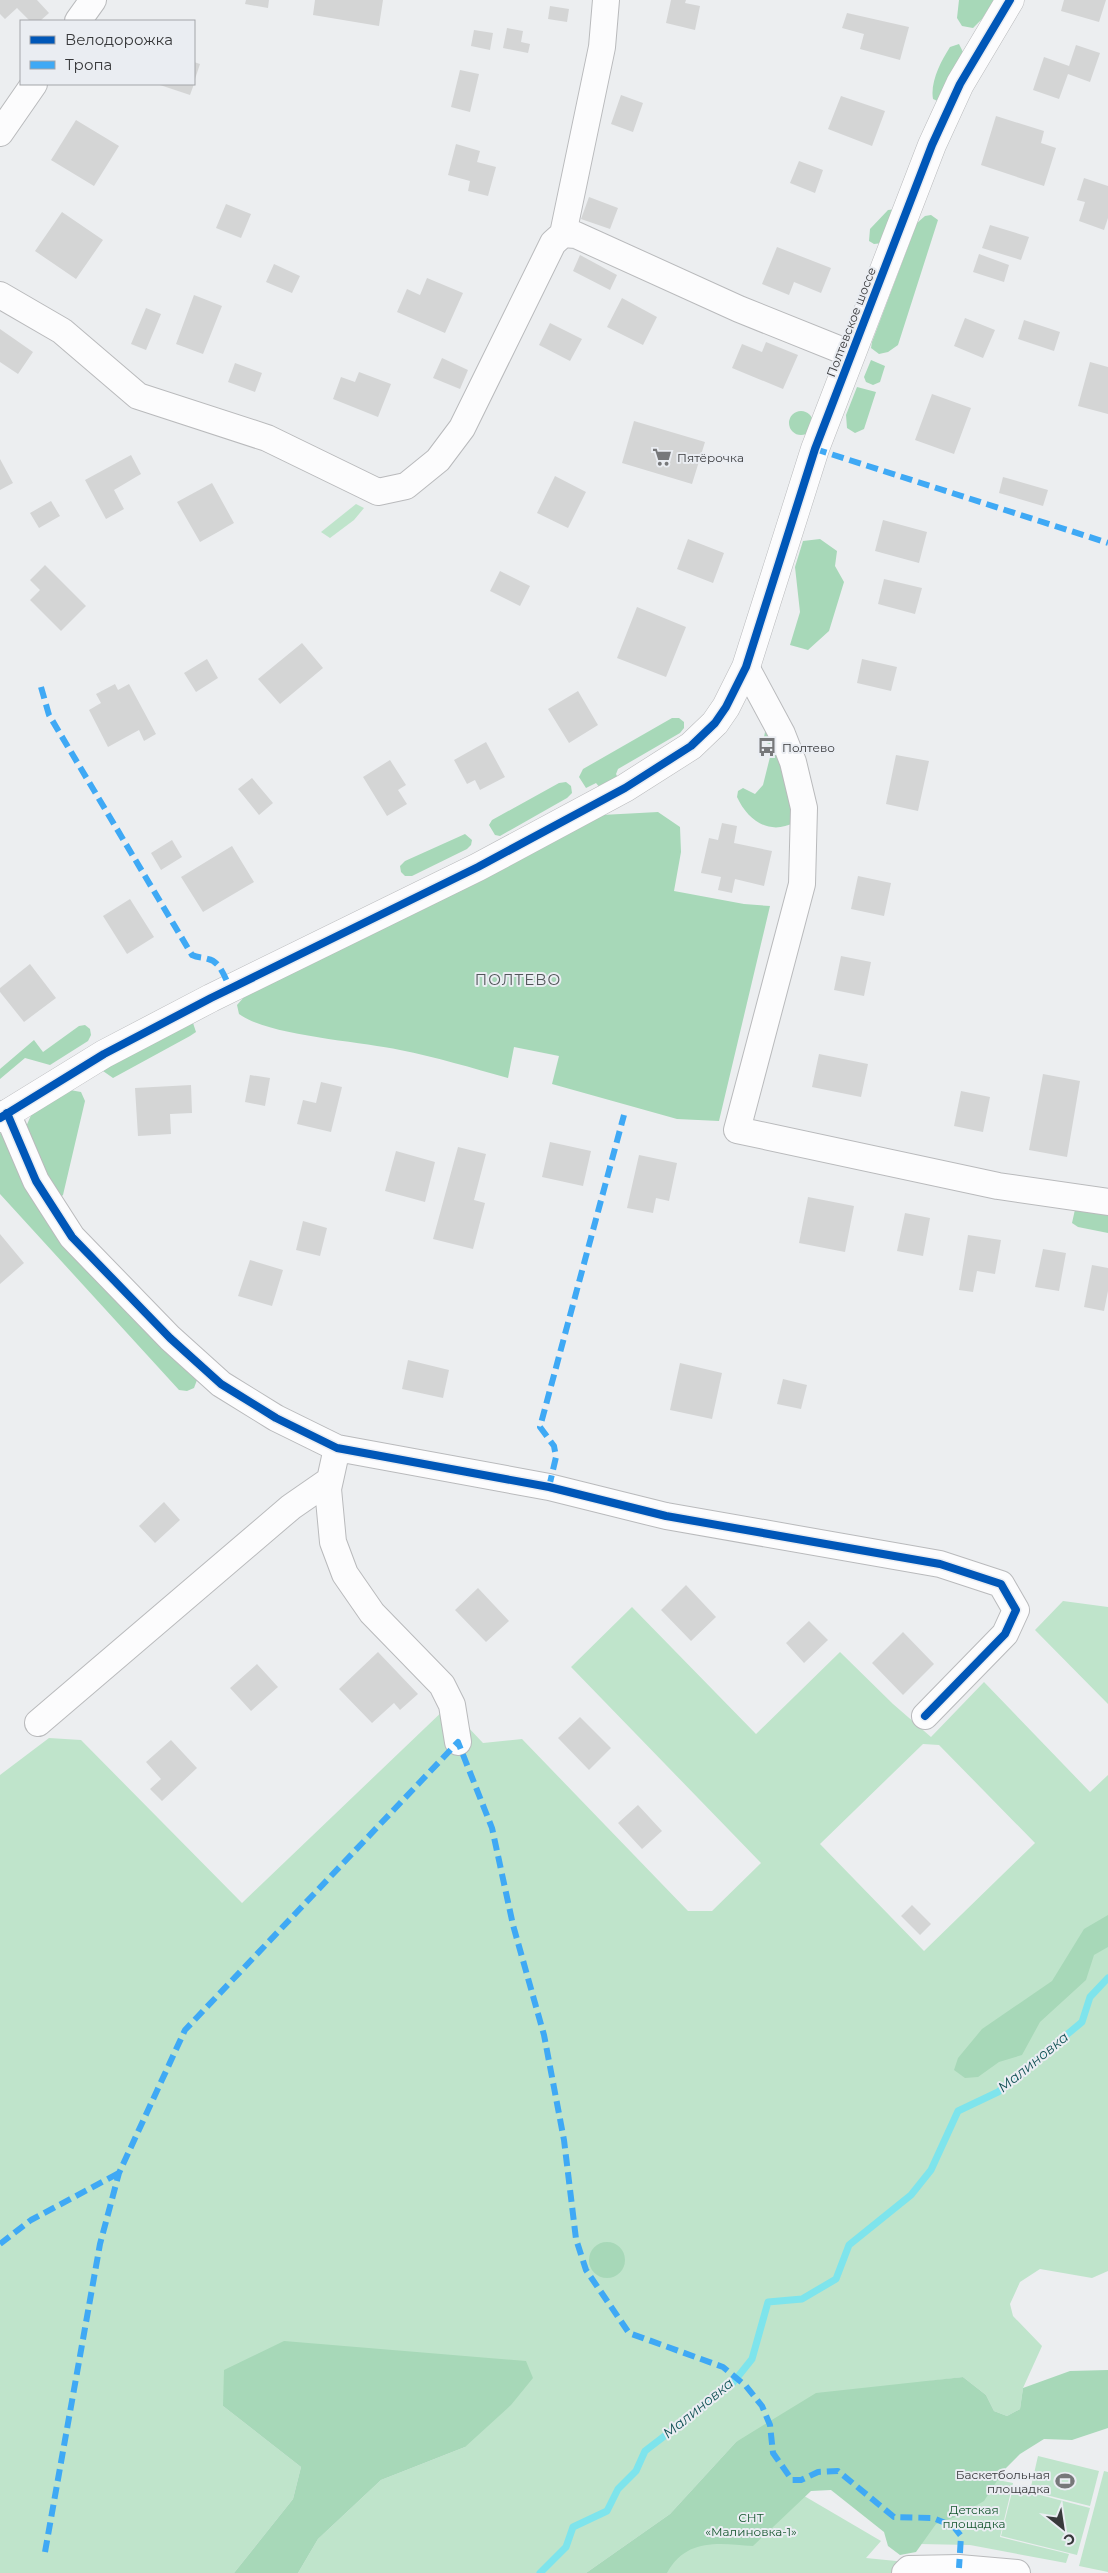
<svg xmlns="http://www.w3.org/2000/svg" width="1108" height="2573" font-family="Montserrat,sans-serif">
	<rect width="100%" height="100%" fill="#eceef0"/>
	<!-- green -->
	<path fill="#bfe4cb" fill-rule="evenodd" d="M356,504L364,508L354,520L330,538L321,532Z
		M1063,1601L1108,1607V1704L1035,1630Z
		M632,1607L756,1734L840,1652L893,1704L931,1737L984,1682L1090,1792L1108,1775V2271L1092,2278L1040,2269L1020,2282L1010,2304L1013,2316L1042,2346L1023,2388L1020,2409L1007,2416L994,2411L986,2395L963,2377L930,2381L736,2442L670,2514L586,2573H298L318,2539L381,2480L465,2447L223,2406L301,2467L293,2499L234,2573H0V1775L49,1738L81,1740L242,1903L448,1706L483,1743L522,1739L688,1911H712L761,1863L571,1667ZM923,1744L939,1745L1035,1843L924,1951L820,1844Z
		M1038,2456L1099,2471L1090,2506L1030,2491Z
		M743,2460L881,2541L866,2558L1017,2573H628Z
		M1104,2471L1108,2472V2572L1079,2566Z
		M958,2472L1013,2483L1000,2537L1069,2554L1066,2563L970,2545L920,2544Z
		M1013,2488L1090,2508L1077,2555L1001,2536Z"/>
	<!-- forest -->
	<path fill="#a7d8b8" d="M959,0H994L982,19L973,28L962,26L957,18Z
		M959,44L963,52L940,102L933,99C930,82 941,61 950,47Z
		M897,209L883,243L874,244L869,241L870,229L888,210Z
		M931,215L938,220L898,345L888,352L879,354L871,348L872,342L917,223L925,216Z
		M871,360L885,366L880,382L873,385L866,382L864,377Z
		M857,387L876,392L864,429L855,433L847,428L846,415Z
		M789 423a12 12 0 1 1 24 0a12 12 0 1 1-24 0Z
		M820,539L837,551L835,566L844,582L829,631L808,650L790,645L800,612L795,567L803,541Z
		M672,718H679L684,722V728L680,733L618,769L616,774L619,780L601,789L596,783L586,788L579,777L583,769Z
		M766,727L773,728L795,822C770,836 748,821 737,797L738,791L743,788L755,794L763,785L773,745L763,742Z
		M566,782L571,786L572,793L567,798L500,836L495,835L489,825L492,820L559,783Z
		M658,812L680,827L681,852L674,891L744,904L770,906L719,1121L677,1119L552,1084L559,1056L514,1047L508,1078C472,1068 436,1057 400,1050C360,1041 269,1036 239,1014L237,1005L245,996L602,815Z
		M465,834L472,840L471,845L467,849L412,876H405L401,872L400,866L405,861Z
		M192,1020L196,1032L190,1036L113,1078L103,1071V1066Z
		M85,1025L90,1029L91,1035L88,1041L50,1065L25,1058L0,1079V1069L34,1040L43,1052L79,1026Z
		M70,1090L81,1092L85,1101L63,1195L58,1199L25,1129L32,1113Z
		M0,1133L9,1136L197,1380L194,1388L187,1391L179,1390L0,1194Z
		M1108,1204V1233L1078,1227L1072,1223L1076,1205Z
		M1108,1915V1947L1094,1955L1086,1980L1040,2022L1022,2055L999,2062L978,2077L965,2078L954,2070L958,2058L982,2029L1052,1981L1084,1929Z
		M589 2260a18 18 0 1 1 36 0a18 18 0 1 1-36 0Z
		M284,2341L526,2361L533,2378L511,2405L465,2447L381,2480L318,2539L298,2573H234L293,2499L301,2467L223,2406L224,2370Z
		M1108,2370V2428L1072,2440L1044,2439L1020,2454L1004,2470L984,2501L958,2516L936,2524L916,2552L900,2555L888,2546L884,2532L831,2490L811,2491L753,2546C718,2543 686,2538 667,2573H586L670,2514L736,2442L816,2393L963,2377L986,2395L994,2411L1007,2416L1020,2409L1023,2388L1070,2371Z"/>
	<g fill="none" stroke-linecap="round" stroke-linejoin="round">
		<!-- stream -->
		<path stroke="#7ee4ec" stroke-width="7" d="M540,2573L566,2547L573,2527L607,2511L618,2489L636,2471L645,2451L732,2384L752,2359L768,2302L802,2299L836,2279L849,2245L911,2195L931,2170L958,2111L998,2092L1082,2022L1090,1997L1108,1978"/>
	</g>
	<!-- building -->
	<path fill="#d4d5d5" d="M0,0H37L49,13L40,21H30L17,8L5,19L0,14Z
		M246,0H269L268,8L245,4Z
		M315,0H383L379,26L313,15Z
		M671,0H686L685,3L700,6L695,30L666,23Z
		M1064,0H1106L1099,22L1061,11Z
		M550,6L569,9L567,22L548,19Z
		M847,13L909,27L900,60L860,49L864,34L842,28Z
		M507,28L523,31L521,42L530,44L528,53L503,48Z
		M474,30L493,33L490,50L471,46Z
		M1076,45L1100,53L1090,82L1068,74L1059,99L1033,90L1044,57L1069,66Z
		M194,62L200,64L194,82Z
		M460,70L479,74L470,112L451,107Z
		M157,84H194L190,95Z
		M621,95L643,103L633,132L611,124Z
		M841,96L885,111L872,146L828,129Z
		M996,116L1044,131L1041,143L1056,148L1044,186L981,165Z
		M76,120L119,146L94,186L51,160Z
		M456,144L480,151L477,162L496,167L488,196L468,191L470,181L448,175Z
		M799,161L823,170L815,193L790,183Z
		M1084,178L1108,186V218L1104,230L1079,221L1085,202L1077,200Z
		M589,197L618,208L610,229L581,219Z
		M226,204L251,214L241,238L216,228Z
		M62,212L103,240L76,279L35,251Z
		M990,225L1029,237L1021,260L982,248Z
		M777,247L831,268L821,293L794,282L789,295L762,284Z
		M979,254L1009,265L1004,282L973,272Z
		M580,255L617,275L610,290L573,271Z
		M274,264L300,276L292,293L266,282Z
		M427,278L463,293L445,333L397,312L407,289L420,295Z
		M194,295L222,306L203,354L176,344Z
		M622,298L657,317L643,345L607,327Z
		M146,308L161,314L146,350L131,344Z
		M965,318L995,330L983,358L954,346Z
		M1024,320L1060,332L1054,351L1018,339Z
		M550,323L582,339L570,361L539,345Z
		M0,329L33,352L18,374L0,362Z
		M766,342L798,355L783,389L732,368L742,344L762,352Z
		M442,358L468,370L460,389L433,378Z
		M1090,362L1108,367V414L1078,406Z
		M235,363L262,373L255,392L228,382Z
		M359,372L391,384L378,417L333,399L341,377L355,382Z
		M932,394L971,408L954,454L915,440Z
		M634,421L705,442L692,484L622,463Z
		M131,455L141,474L114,490L124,509L106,519L85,480Z
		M0,459L13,483L0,490Z
		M555,476L586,492L568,528L537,513Z
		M1003,477L1048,490L1043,506L999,493Z
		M212,483L234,523L200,542L177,502Z
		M51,501L60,516L39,528L30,513Z
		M883,520L927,532L919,563L875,551Z
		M688,539L724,553L713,583L677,569Z
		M45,565L86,606L61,631L30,600L40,590L30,580Z
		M500,571L530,586L520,606L490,591Z
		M884,579L922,588L915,614L878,604Z
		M637,607L686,627L666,677L617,658Z
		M302,643L323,668L280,704L258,679Z
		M207,659L218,678L196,692L184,673Z
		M862,659L897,667L891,691L857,683Z
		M115,684L118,690L129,684L156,734L144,741L139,730L108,747L89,710L101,703L96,694Z
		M578,691L598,725L569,743L548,709Z
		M486,742L505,777L480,790L475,780L467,784L454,760Z
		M896,755L929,761L918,811L886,804Z
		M390,760L406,785L398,790L407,804L387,816L363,777Z
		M252,778L273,803L259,815L238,789Z
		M722,823L737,826L734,843L772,851L764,886L735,879L732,893L718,890L721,877L701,873L709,838L718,840Z
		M172,840L182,857L161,870L151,853Z
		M232,846L254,882L203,912L181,877Z
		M858,876L891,883L884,916L851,909Z
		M130,899L154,937L127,954L103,916Z
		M841,956L871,962L864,996L834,990Z
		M30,964L56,998L24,1022L0,992V988Z
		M819,1054L868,1064L861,1097L812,1087Z
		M1043,1074L1080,1081L1067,1157L1029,1150Z
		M250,1075L270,1078L265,1106L245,1102Z
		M321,1082L342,1087L331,1132L297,1124L303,1100L316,1103Z
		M191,1085L192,1113L170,1114L171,1134L138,1136L135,1088Z
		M961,1091L990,1097L983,1132L954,1126Z
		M550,1142L591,1151L583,1186L542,1177Z
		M458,1147L486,1154L474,1200L485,1203L473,1249L433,1239Z
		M396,1151L435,1162L425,1202L385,1191Z
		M639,1155L677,1163L669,1201L656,1198L653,1213L627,1208Z
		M808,1197L854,1206L845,1252L799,1243Z
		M905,1213L930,1218L923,1256L897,1251Z
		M303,1221L327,1228L320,1256L296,1250Z
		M0,1234L24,1263L0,1284Z
		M968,1235L1001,1240L995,1274L977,1271L973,1292L959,1290Z
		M1043,1249L1066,1253L1059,1291L1035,1287Z
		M250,1260L283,1270L272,1306L238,1296Z
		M1092,1265L1108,1268V1291L1104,1311L1084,1307Z
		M408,1360L449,1370L443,1398L402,1389Z
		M680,1363L722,1373L712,1419L670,1410Z
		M783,1379L807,1385L801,1409L777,1404Z
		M164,1502L180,1520L155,1543L139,1526Z
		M686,1585L716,1617L691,1641L661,1610Z
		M478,1588L509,1621L486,1642L455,1610Z
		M809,1621L828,1640L804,1663L786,1643Z
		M903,1632L934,1664L903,1695L872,1663Z
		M378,1652L418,1694L400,1710L394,1703L372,1723L339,1689Z
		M257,1664L278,1687L251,1711L230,1688Z
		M580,1717L611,1748L589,1770L558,1738Z
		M171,1740L197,1768L162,1801L150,1789L161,1779L146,1762Z
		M638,1805L662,1831L642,1849L618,1823Z
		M912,1905L931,1924L920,1935L901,1916Z"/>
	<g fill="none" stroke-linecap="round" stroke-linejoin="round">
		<!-- minor casing -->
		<g stroke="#b9babc" stroke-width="28">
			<path id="minor" d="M78,21L93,0
				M0,133L34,84
				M563,234L602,47L606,0
				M0,295L62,331L138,396L267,438L378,492L406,486L438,460L462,428L553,243L563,234L576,235L739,309L851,354
				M746,667L782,734L793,762L804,808L802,884L737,1130L998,1186L1108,1202
				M7,1113L36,1181L72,1237L170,1338L221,1384L276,1418L337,1448L549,1487L666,1516L940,1564L1001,1584L1016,1610L1005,1634L925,1716
				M330,1480L328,1489L333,1542L345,1574L372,1613L442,1685L452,1705L458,1742
				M38,1723L291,1507L330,1480L337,1448
				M905,2573L909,2569L959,2568L1017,2573"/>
		</g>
		<!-- tertiary casing -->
		<g stroke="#b9babc" stroke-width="29">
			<path id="tertiary" d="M0,1118L104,1054L211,998L478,867L625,788L691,746L715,723L726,707L746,667L815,449L932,145L960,84L1010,0"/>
		</g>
		<!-- minor -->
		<use href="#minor" stroke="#fcfcfd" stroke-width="26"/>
		<!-- tertiary -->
		<use href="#tertiary" stroke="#fcfcfd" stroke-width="28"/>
		<!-- quiet -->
		<path stroke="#3fa9f5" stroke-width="6" stroke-dasharray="12 6" stroke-linecap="butt" d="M815,449L1108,543
			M41,687L49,715L192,955C198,958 201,957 208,959C220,961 225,978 230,988
			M549,1487L556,1457L554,1446L540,1427L624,1115
			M0,2244L31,2220L119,2173
			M45,2552L100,2244L119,2173L185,2030L458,1742L492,1828L513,1925L544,2035L564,2140L576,2239L586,2270L629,2333L723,2367L746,2386L762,2406L770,2425L773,2453L792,2480H801L818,2472L838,2471L894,2517L933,2518L953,2526L961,2536L959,2568"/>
		<!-- cycleway casing -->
		<g stroke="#eaedf2" stroke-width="11">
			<path id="cycleway" d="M7,1113L36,1181L72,1237L170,1338L221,1384L276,1418L337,1448L549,1487L666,1516L940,1564L1001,1584L1016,1610L1005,1634L925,1716
				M0,1118L104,1054L211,998L478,867L625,788L691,746L715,723L726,707L746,667L815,449L932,145L960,84L1010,0"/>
		</g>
		<!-- cycleway -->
		<use href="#cycleway" stroke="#0057b8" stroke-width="8"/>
	</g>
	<!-- icons -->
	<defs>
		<g id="supermarket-bare" transform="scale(1.5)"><path d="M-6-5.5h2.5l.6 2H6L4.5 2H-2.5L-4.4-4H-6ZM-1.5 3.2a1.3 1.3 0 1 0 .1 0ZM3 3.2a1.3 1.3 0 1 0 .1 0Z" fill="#77787a" stroke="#eaedf2" stroke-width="2.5" paint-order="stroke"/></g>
		<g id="bus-bare" transform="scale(1.5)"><path d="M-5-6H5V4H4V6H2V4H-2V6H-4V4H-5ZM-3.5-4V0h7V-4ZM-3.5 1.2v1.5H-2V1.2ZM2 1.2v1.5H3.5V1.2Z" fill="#77787a" stroke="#eaedf2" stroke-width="2.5" paint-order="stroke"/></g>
		<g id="stadium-bare" transform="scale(1.5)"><path d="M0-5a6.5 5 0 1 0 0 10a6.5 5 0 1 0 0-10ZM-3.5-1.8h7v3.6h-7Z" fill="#77787a" stroke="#eaedf2" stroke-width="2.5" paint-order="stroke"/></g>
	</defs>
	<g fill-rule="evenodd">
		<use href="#supermarket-bare" x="662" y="457"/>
		<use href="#bus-bare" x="767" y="747"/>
		<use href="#stadium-bare" x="1065" y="2481"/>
	</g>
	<g text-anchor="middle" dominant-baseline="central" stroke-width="4" stroke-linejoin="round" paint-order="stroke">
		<!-- street labels -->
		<g font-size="12" fill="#38393b" stroke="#eaedf2">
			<text transform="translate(851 322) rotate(-69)">Полтевское шоссе</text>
		</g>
		<!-- poi labels -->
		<g font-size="12" fill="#38393b" stroke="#eaedf2" text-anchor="start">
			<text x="677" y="457">Пятёрочка</text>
			<text x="782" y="747">Полтево</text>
			<text x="1050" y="2474" text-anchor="end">Баскетбольная<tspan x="1050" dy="14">площадка</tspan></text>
		</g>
		<!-- park labels -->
		<g font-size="12" fill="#16562f" stroke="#eaedf2">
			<text x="974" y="2509">Детская<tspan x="974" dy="14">площадка</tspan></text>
			<text x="751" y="2517">СНТ<tspan x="751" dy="14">«Малиновка-1»</tspan></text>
		</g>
		<!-- water labels -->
		<g font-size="14" font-style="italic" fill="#165458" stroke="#eaedf2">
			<text transform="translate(1033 2062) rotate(-39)">Малиновка</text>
			<text transform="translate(698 2408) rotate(-39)">Малиновка</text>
		</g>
		<!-- quarter labels -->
		<g font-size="15" letter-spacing="1" fill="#53565a" stroke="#eaedf2">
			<text x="518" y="979">ПОЛТЕВО</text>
		</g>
	</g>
	<!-- legend -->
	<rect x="20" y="20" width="175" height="65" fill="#eaedf2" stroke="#a3a5a9"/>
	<rect x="30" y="36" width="25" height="8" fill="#0057b8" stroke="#a3a5a9"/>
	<text x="65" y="45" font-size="15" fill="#38393b">Велодорожка</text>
	<rect x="30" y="61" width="25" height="8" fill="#3fa9f5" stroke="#a3a5a9"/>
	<text x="65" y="70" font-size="15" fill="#38393b">Тропа</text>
	<!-- north arrow -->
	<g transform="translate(1063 2528) rotate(150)" stroke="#eaedf2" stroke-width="4" paint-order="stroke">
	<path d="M0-4L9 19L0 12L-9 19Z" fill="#38393b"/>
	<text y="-8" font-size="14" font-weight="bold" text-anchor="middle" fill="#38393b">С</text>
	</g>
</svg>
